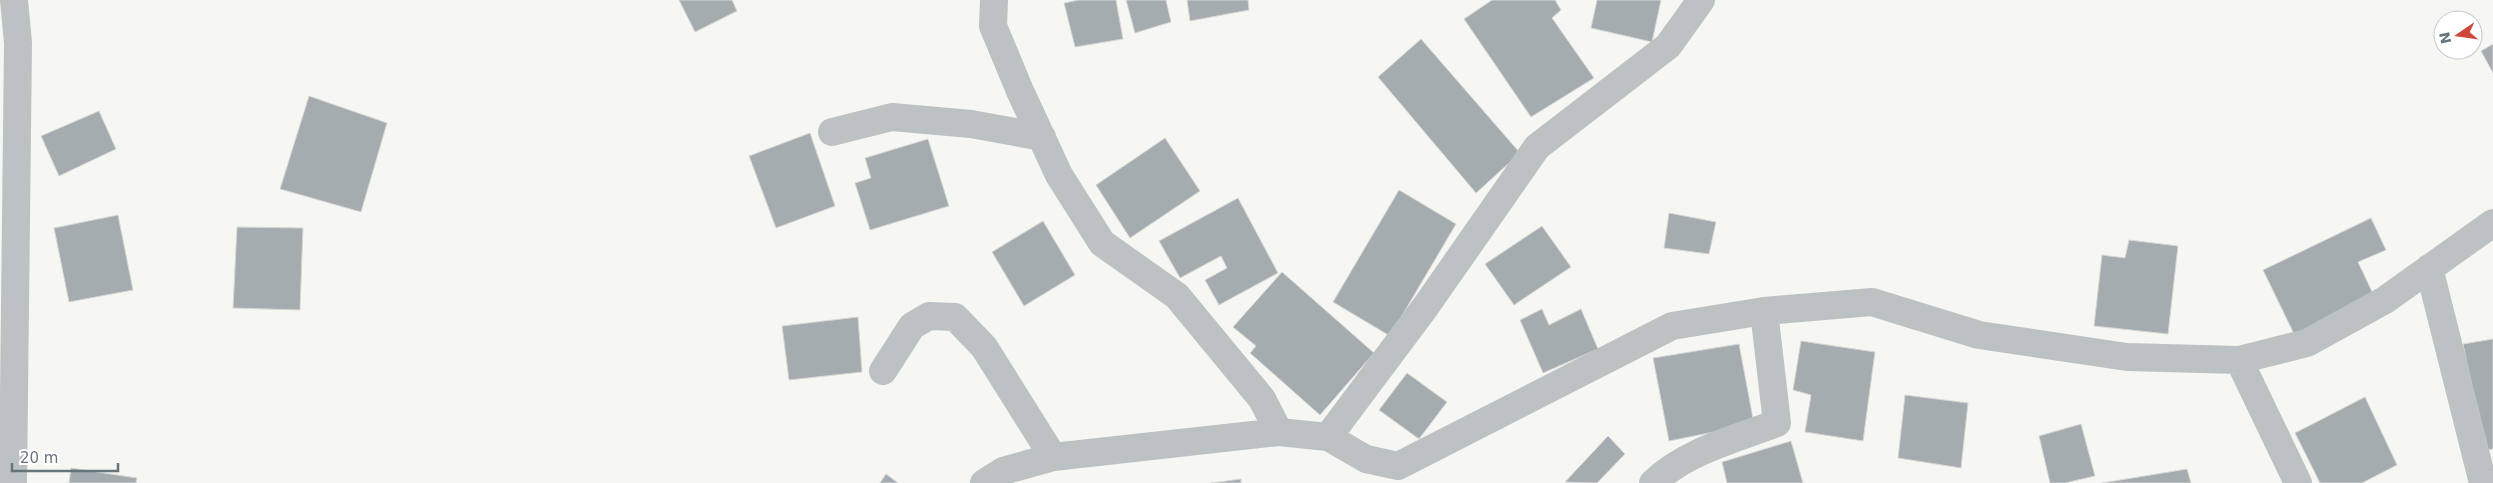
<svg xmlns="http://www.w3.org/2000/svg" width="2493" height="483" font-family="'DejaVu Sans',sans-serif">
	<rect width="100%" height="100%" fill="#f6f6f3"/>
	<!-- building -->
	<path fill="#a4acb0" stroke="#d8d7d6" d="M679,0H732L737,11L695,32Z
		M1079,0H1116L1123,39L1075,47L1064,3Z
		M1126,0H1166L1171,22L1135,33Z
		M1187,0H1248L1249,10L1190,21Z
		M1492,0H1555L1561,10L1552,18L1594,78L1531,117L1464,19Z
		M1597,0H1661L1652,42L1591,28Z
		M1421,39L1520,153L1476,193L1378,77Z
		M2493,44V73L2481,51Z
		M309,96L387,123L361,212L280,189Z
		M99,111L116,149L59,176L41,136Z
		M810,133L835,206L776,228L749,156Z
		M1165,138L1200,191L1130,238L1096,185Z
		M928,139L949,206L870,230L855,183L871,178L865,158Z
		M1399,190L1456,224L1390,336L1333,302Z
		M1238,198L1278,273L1219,305L1205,280L1227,268L1221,256L1180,278L1159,241Z
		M1669,213L1716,222L1709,254L1664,248Z
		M118,215L133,290L69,302L54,228Z
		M2371,218L2386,250L2358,262L2375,298L2295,336L2263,270Z
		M1043,221L1075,275L1024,306L992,252Z
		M1542,226L1571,267L1514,305L1485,264Z
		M237,227L303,228L300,310L233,308Z
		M2129,240L2178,246L2168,334L2094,326L2102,255L2125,258Z
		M1282,272L1374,353L1320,415L1250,353L1256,346L1233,327Z
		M1542,309L1549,325L1581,309L1598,349L1543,373L1520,320Z
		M858,317L862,372L789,380L782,326Z
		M2493,339V449L2485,450L2463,344Z
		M1801,341L1875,352L1863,441L1805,432L1811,395L1793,390Z
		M1739,344L1754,424L1669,441L1653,358Z
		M1407,373L1447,402L1419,439L1379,410Z
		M1905,395L1968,403L1961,468L1898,458Z
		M2365,397L2397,465L2362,483H2320L2295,433Z
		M2081,424L2095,476L2065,483H2050L2039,436Z
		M1608,436L1625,454L1597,483L1565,482Z
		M1791,441L1803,483H1727L1722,462Z
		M71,468L137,478L136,483H69Z
		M2187,469L2191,483H2102Z
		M886,474L898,483H880Z
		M1241,479V483H1211Z"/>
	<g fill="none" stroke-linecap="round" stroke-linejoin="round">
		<!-- minor -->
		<path stroke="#bcc1c3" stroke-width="28" d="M994,0L993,26L1020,91L1059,175L1102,243L1177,296L1262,399L1279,432
			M832,132L892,117L971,124L1042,137
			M2429,268L2483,483
			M2239,360L2298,483
			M883,371L912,326L929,316L955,317L984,347L1053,457
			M1328,437L1366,459L1398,466L1672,326L1764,311L1872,302L1979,335L2127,357L2239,360L2307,343L2385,300L2493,223
			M13,483L18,43L14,0
			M984,483L1003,471L1053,457L1279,432L1328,437L1426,306L1537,147L1668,46L1701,0
			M1653,483C1686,451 1736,439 1777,423L1764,311"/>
	</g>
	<!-- north arrow -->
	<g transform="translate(2458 35) rotate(257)"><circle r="24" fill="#ffffff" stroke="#c1c8ca"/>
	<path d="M0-4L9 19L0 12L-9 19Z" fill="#cf473a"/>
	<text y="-8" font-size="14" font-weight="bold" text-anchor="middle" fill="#65757b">N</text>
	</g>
	<!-- scale -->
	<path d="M12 463v8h106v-8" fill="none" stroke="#65757b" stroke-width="2.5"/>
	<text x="20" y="463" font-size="15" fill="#65757b" stroke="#ffffff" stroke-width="4" paint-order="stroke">20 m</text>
</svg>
